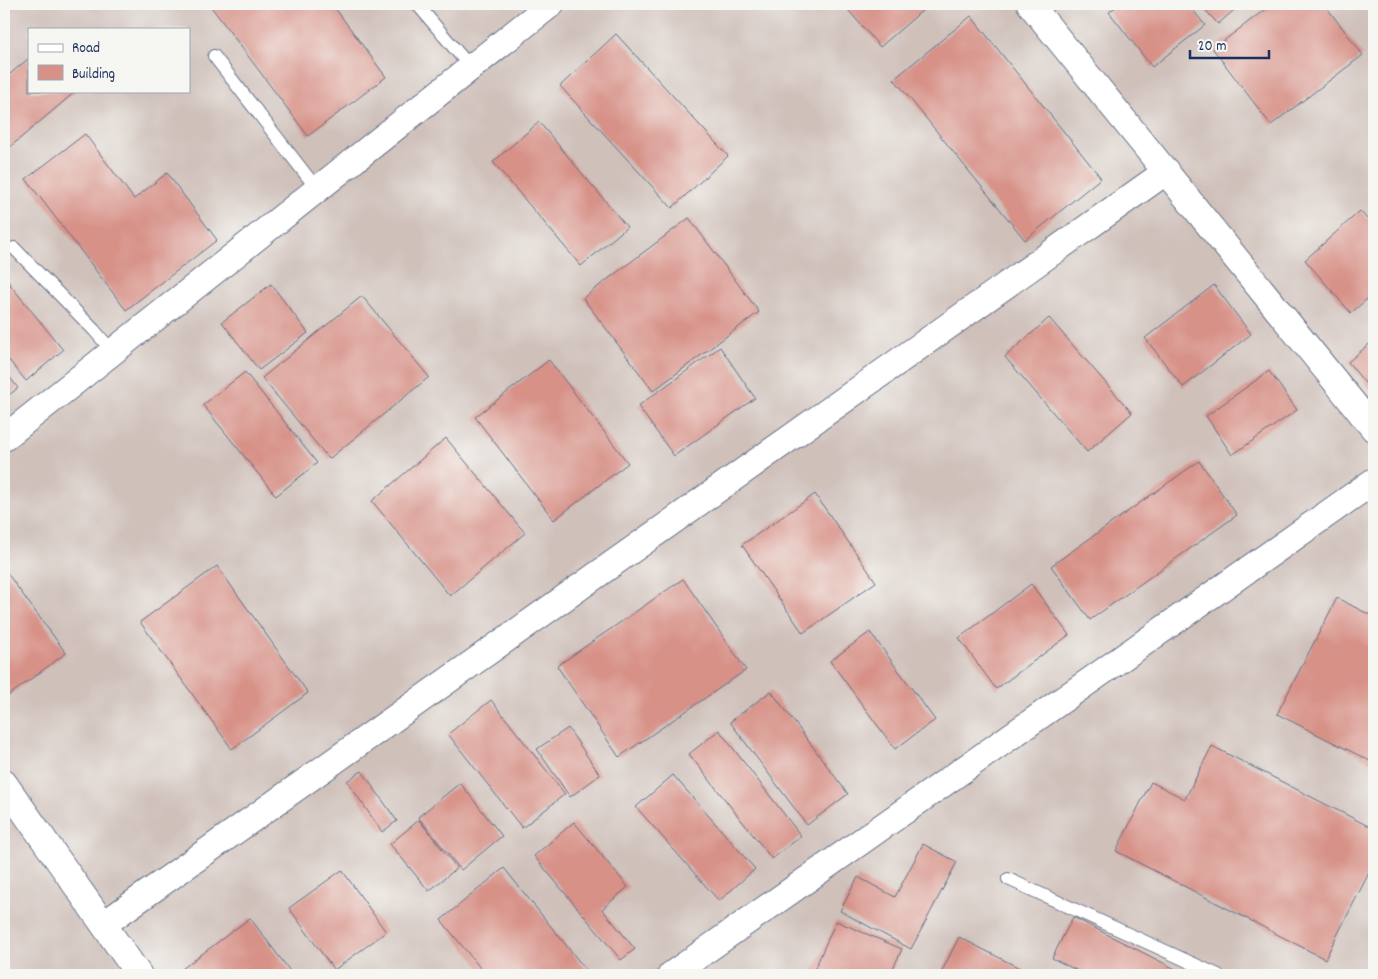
<svg xmlns="http://www.w3.org/2000/svg" width="1378" height="979" font-family="Dekko,sans-serif">
	<rect width="100%" height="100%" fill="#f6f6f2"/>
	<filter id="ink" filterUnits="userSpaceOnUse"><feTurbulence type="fractalNoise" baseFrequency=".02" numOctaves="2"/><feDisplacementMap in="SourceGraphic" scale="10" xChannelSelector="R" yChannelSelector="G"/><feConvolveMatrix kernelMatrix="1 2 1 2 8 2 1 2 1" color-interpolation-filters="sRGB"/></filter>
	<filter id="wash" filterUnits="userSpaceOnUse"><feTurbulence type="fractalNoise" baseFrequency=".0096" numOctaves="4" result="noise"/><feDisplacementMap in="SourceGraphic" scale="20" xChannelSelector="R" yChannelSelector="G"/><feGaussianBlur stdDeviation="1.12" result="paint"/><feColorMatrix in="noise" values="0 0 0 0 0 0 0 0 0 0 0 0 0 0 0 0 0 1.4 0 .05"/><feComposite in="paint" operator="in"/></filter>
	<g filter="url(#wash)">
		<rect width="100%" height="100%" fill="#ede7cf"/>
		<!-- industrial -->
		<path fill="#cfc0ba" fill-rule="evenodd" d="M4,4H1374V975H4ZM29,29H189V91H29Z"/>
		<g id="blocks">
			<!-- building -->
			<path fill="#d79187" d="M209,4H332L386,77L308,136Z
				M843,4H930L880,47Z
				M1120,4H1188L1205,25L1152,67L1109,12Z
				M1200,4H1241L1218,24Z
				M1272,4H1324L1363,55L1271,125L1213,49Z
				M1364,4H1374V14Z
				M971,16L1101,178L1025,240L894,79Z
				M616,34L728,156L672,208L560,86Z
				M29,58V91H76L10,147L4,139V79Z
				M539,122L627,227L581,266L493,162Z
				M85,134L134,199L167,173L217,240L126,310L26,179Z
				M1360,211L1374,227V293L1351,313L1305,260Z
				M689,218L759,312L653,391L583,298Z
				M4,277L63,350L26,381L4,354Z
				M271,284L308,333L259,370L222,322Z
				M1214,285L1251,334L1183,387L1145,338Z
				M362,296L429,377L329,459L262,378Z
				M1049,318L1132,413L1087,452L1005,357Z
				M1374,340V394L1348,362Z
				M720,347L755,398L674,456L638,406Z
				M549,360L628,463L554,520L475,417Z
				M4,370L18,388L4,399Z
				M1269,371L1297,410L1232,455L1206,416Z
				M245,372L317,463L276,496L203,405Z
				M446,438L525,533L450,596L372,501Z
				M1199,461L1237,515L1090,620L1051,566Z
				M815,494L876,582L803,633L742,545Z
				M217,566L308,693L232,749L140,622Z
				M4,569L66,653L4,699Z
				M683,579L746,670L619,757L557,666Z
				M1031,584L1069,635L996,689L959,638Z
				M1337,598L1374,617V763L1277,714Z
				M870,632L935,720L895,749L830,661Z
				M771,691L848,794L807,825L730,722Z
				M491,700L565,794L522,828L448,734Z
				M568,728L600,775L570,797L537,749Z
				M719,730L801,836L772,859L689,754Z
				M1212,746L1374,829V863L1325,959L1116,851L1151,782L1185,799Z
				M362,771L397,821L382,832L347,781Z
				M673,775L755,869L719,901L636,807Z
				M460,783L502,836L461,870L418,817Z
				M419,820L457,868L429,891L390,844Z
				M574,822L628,887L602,909L635,949L621,960L534,856Z
				M923,844L957,862L911,949L840,911L858,877L895,897Z
				M504,868L590,975H486L441,920Z
				M342,870L386,932L334,970L289,908Z
				M1073,917L1187,975H1086L1052,958Z
				M250,918L293,975H174Z
				M836,921L902,949L890,975H812Z
				M959,937L1033,975H940Z"/>
		</g>
	</g>
	<g filter="url(#ink)">
		<use href="#blocks" fill-opacity="0" stroke="#646f86" stroke-width="1"/>
		<g fill="none" stroke-linecap="round" stroke-linejoin="round">
			<!-- lane casing -->
			<g stroke="#646f86" stroke-width="14">
				<path id="lane" d="M417,4L471,68
					M214,56L317,189
					M14,248L94,330L113,352
					M1008,879L1218,975"/>
			</g>
			<!-- street casing -->
			<g stroke="#646f86" stroke-width="28">
				<path id="street" d="M1030,4L1374,429
					M4,438L551,4
					M4,783L139,975
					M104,924L1167,171
					M671,975L1374,481"/>
			</g>
			<!-- lane -->
			<use href="#lane" stroke="#fff" stroke-width="12"/>
			<!-- street -->
			<use href="#street" stroke="#fff" stroke-width="26"/>
		</g>
	</g>
	<!-- margin -->
	<rect width="1378" height="979" fill="none" stroke="#f6f6f2" stroke-width="20"/>
	<!-- legend -->
	<rect x="28" y="28" width="162" height="65" fill="#f6f6f2" stroke="#9ea6b7"/>
	<rect x="38" y="44" width="25" height="8" fill="#ffffff" stroke="#9ea6b7"/>
	<text x="72" y="52" font-size="15" fill="#1b2f5e">Road</text>
	<rect x="38" y="65" width="25" height="15" fill="#d79187" stroke="#9ea6b7"/>
	<text x="72" y="78" font-size="15" fill="#1b2f5e">Building</text>
	<!-- scale -->
	<path d="M1190 50v8h79v-8" fill="none" stroke="#1b2f5e" stroke-width="2.5"/>
	<text x="1198" y="50" font-size="15" fill="#1b2f5e" stroke="#f6f6f2" stroke-width="4" paint-order="stroke">20 m</text>
</svg>
